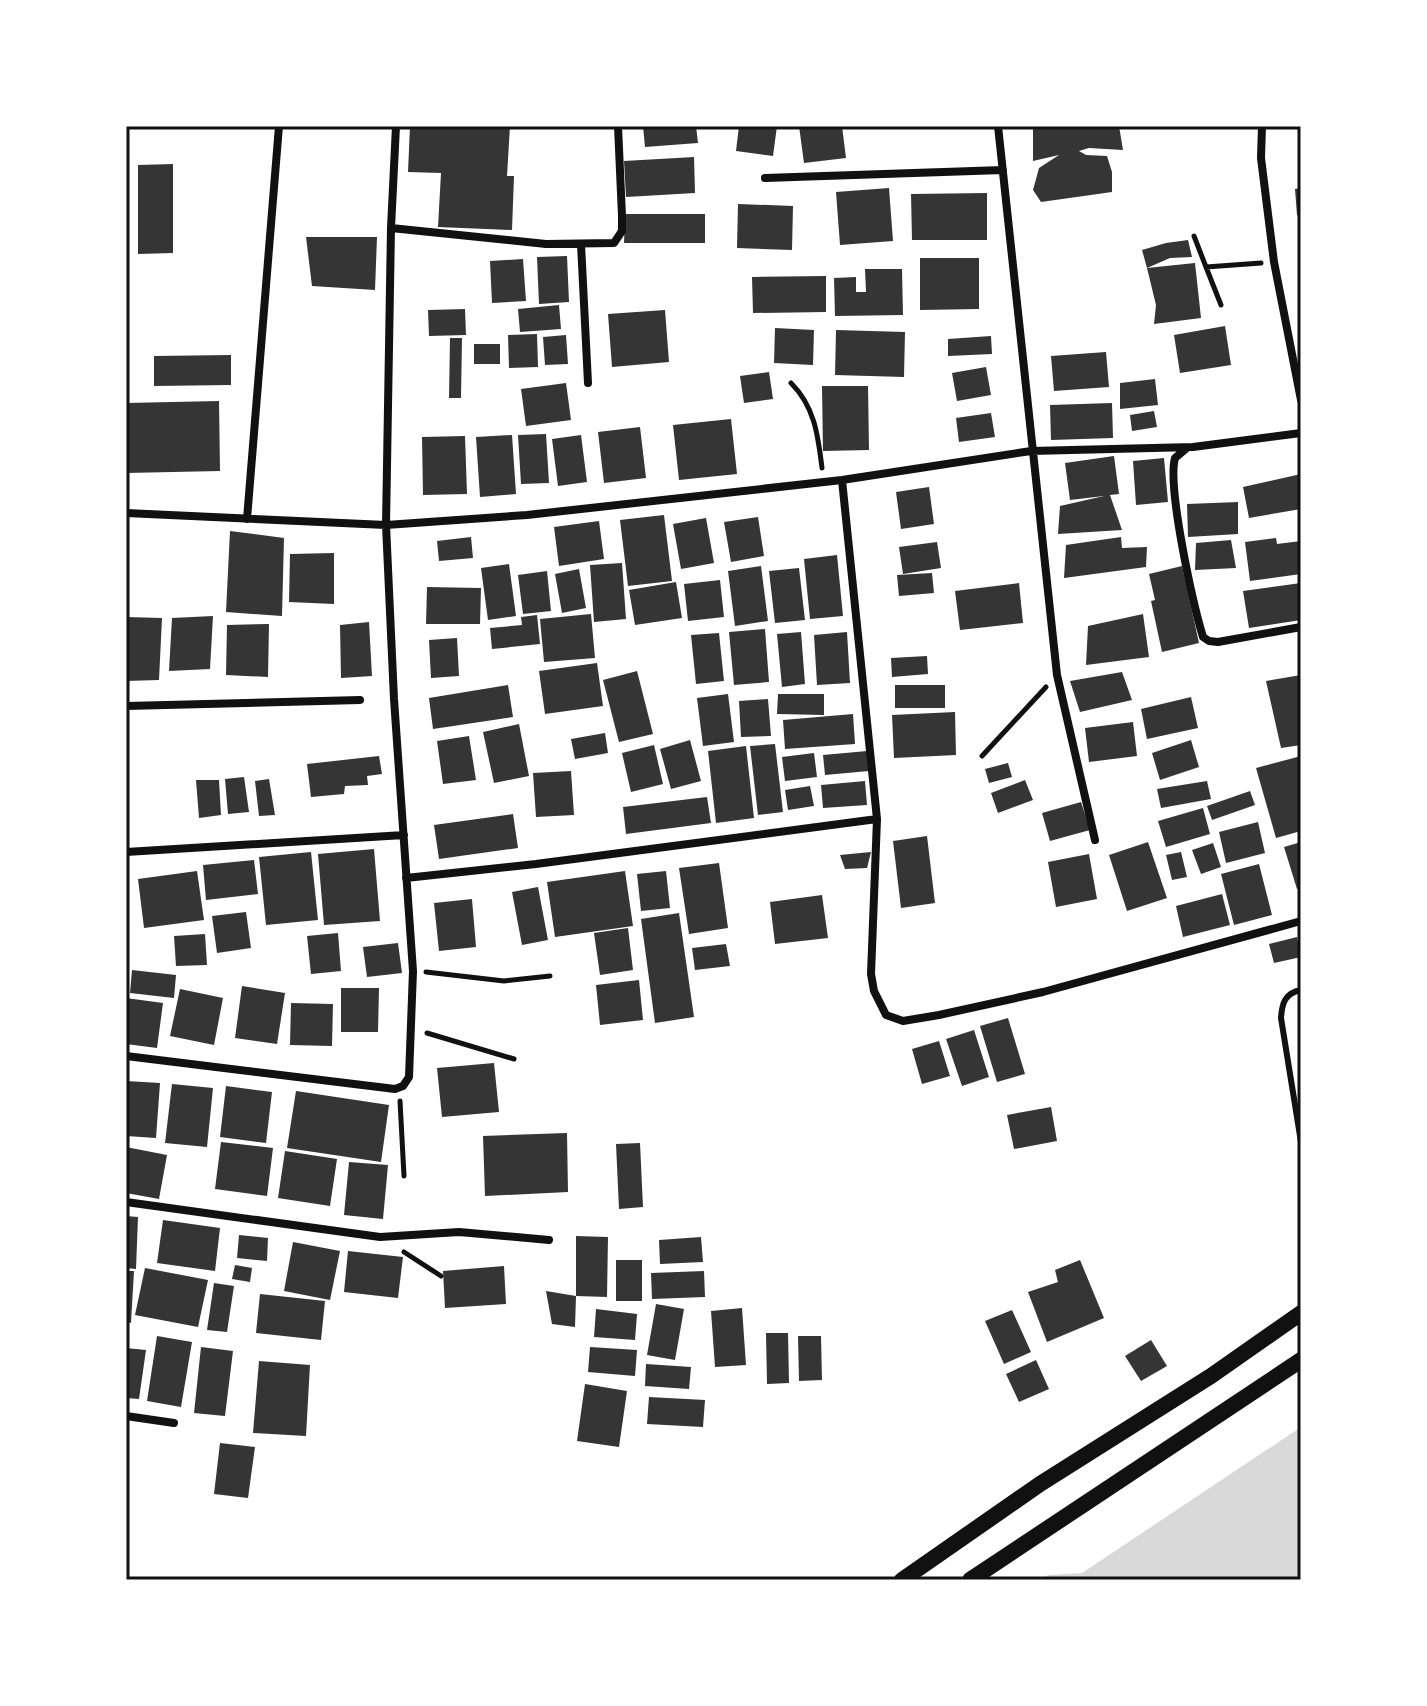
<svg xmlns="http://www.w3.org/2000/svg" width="1427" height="1706" font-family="Barlow,sans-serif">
	<rect width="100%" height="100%" fill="#fff"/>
	<!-- water -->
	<path fill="#d9d9d9" d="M1301,1427V1580H1041L1048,1575L1082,1573Z"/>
	<!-- building -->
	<path fill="#353535" d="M410,126H510L507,176H514L512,230L438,227L441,173L408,172Z
		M643,126H696L698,143L645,147Z
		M739,126H777L773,156L736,151Z
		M799,126H842L846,158L804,163Z
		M1033,126H1119L1123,150L1089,148L1079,151L1086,155L1107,156L1112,172V192L1041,202L1033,190L1039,168L1059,155L1033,161Z
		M694,157L695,193L626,197L624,161Z
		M173,164V253L138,254V165Z
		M889,188L893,241L840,245L836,192Z
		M1301,188V216L1297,215L1295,189Z
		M987,193V240H912L911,194Z
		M738,204L793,206L792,250L737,248Z
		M625,214H705V243H624Z
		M306,237H377L375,290L312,286Z
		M1188,240L1192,257L1170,258L1147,268L1142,250L1166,243Z
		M567,256L569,302L539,304L537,257Z
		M920,258H979V309L920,310Z
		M523,259L526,301L492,303L490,261Z
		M1195,263L1201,318L1154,324L1156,305L1147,268Z
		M865,269H902L903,315L835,316L834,278L856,277V292H866Z
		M826,276V312L753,313L752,277Z
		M559,305L561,329L520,332L518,309Z
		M465,309L466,335L429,336L428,310Z
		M665,310L669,362L612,367L608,314Z
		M1225,326L1231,365L1180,373L1174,335Z
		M775,328L814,330L813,365L774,363Z
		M836,330L905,332L904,377L835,375Z
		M537,334L538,367L509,368L508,335Z
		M566,335L568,364L545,365L543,337Z
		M991,336L992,354L948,356V339Z
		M450,338H462L461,398H449Z
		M474,344H500V364H474Z
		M1106,352L1109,387L1054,391L1051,356Z
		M231,355V385L154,386V356Z
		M986,367L991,395L957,401L952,373Z
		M769,372L773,399L744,403L740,376Z
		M1155,379L1158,405L1120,409V383Z
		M566,383L571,420L526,426L521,389Z
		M822,386H868L869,450L823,451Z
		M219,401L220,471L126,473V403Z
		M1112,403L1113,438L1051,440L1050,405Z
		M1154,411L1157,427L1132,431L1130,415Z
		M991,413L995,437L959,442L956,418Z
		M731,419L737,474L679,480L673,425Z
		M640,427L646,478L604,483L598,432Z
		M546,434L549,483L521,484L518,435Z
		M512,435L516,494L480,497L476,437Z
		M581,435L587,482L558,486L552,439Z
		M465,436L467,494L423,495L422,437Z
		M1114,456L1119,494L1110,495L1122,530L1058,534L1060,506L1104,496L1070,500L1065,463Z
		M1164,458L1168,502L1136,505L1133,461Z
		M1301,474V509L1249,518L1243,487Z
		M929,487L934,524L901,529L896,492Z
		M1238,502V534L1188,537L1187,504Z
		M664,515L672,581L628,586L620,520Z
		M758,517L764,556L731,562L724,522Z
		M706,518L714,563L681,569L673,524Z
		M599,521L604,559L559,566L554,527Z
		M230,531L284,538L282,616L226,612Z
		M471,537L473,558L439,561L437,541Z
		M1121,537L1122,548L1147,547L1146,567L1064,578L1066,545Z
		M1276,538L1277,544L1301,541V574L1250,581L1245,542Z
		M1231,540L1236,568L1195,570L1196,543Z
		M937,542L941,568L903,574L899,547Z
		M334,553V604L289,602L290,554Z
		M837,555L843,616L810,619L804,559Z
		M622,563L626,619L594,622L590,565Z
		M509,564L516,616L488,620L481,568Z
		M761,566L768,621L735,626L728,571Z
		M1182,566L1199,643L1162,652L1151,601L1155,600L1149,574Z
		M799,568L805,620L775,623L769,571Z
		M579,569L586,608L562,613L555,574Z
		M547,571L551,611L523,614L518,575Z
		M932,573L934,593L899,596L897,575Z
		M720,580L724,617L688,621L684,584Z
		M676,582L682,618L635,625L629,590Z
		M1019,583L1023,623L960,630L955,591Z
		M1301,583V620L1249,628L1243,591Z
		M427,587L481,588L480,624H426Z
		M591,614L595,658L544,662L540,619Z
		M1143,614L1149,657L1086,665L1088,626Z
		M537,615L540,644L492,649L490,628L522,625L521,617Z
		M213,616L210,669L169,671L172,618Z
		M126,617L162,618L159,680L126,681Z
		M369,622L372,676L341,678L340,625Z
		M269,624L268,677L226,675L227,625Z
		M765,629L769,682L734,685L729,632Z
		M801,632L805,684L782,687L777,634Z
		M847,632L850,683L817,685L814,635Z
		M719,633L724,681L696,684L691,635Z
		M457,638L459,676L431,678L429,640Z
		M927,656L928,674L892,677L891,658Z
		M597,663L603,706L545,714L539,671Z
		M637,671L653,734L619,742L603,680Z
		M1122,672L1132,700L1080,712L1070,681Z
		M1301,675V745L1281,748L1266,681Z
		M508,685L513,717L433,729L429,698Z
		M895,685H945V708H895Z
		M728,694L734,742L703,746L697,698Z
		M778,694H824V715L777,714Z
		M1191,697L1198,728L1147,739L1141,709Z
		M768,699L771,736L741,737L739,701Z
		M955,712L956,755L894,758L892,715Z
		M853,714L855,744L785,749L783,720Z
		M1133,722L1137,756L1089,762L1085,728Z
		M519,724L529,776L494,783L483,732Z
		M605,733L608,753L575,759L571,739Z
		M469,736L476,780L443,784L437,741Z
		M690,740L701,781L671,789L660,749Z
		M1191,740L1199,767L1160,780L1152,753Z
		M775,744L783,812L758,815L750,746Z
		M654,745L663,784L631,792L622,753Z
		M746,746L754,818L716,823L708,751Z
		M867,751L869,771L825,775L823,755Z
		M814,753L817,777L785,781L782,757Z
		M379,756L382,774L367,776L368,785L345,786L344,794L311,797L307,764Z
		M1301,756V831L1276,838L1256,768Z
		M1008,763L1012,777L989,783L985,769Z
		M571,771L574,815L536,817L533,773Z
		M244,777L249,812L228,814L225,779Z
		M269,779L275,815L259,816L255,781Z
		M196,780H219L221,815L199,818Z
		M1025,780L1033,800L998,813L991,793Z
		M865,781L867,805L823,808L821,785Z
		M1207,781L1211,799L1161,808L1157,789Z
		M810,786L814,806L788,810L785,790Z
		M1250,791L1255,805L1212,820L1207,806Z
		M707,797L711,823L626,834L623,807Z
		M1081,802L1090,830L1050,841L1042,813Z
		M1203,808L1210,834L1166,847L1158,821Z
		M513,814L518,848L439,859L434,825Z
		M1258,822L1265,853L1226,863L1219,832Z
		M927,836L935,903L901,908L893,841Z
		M1148,842L1167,898L1127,911L1109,855Z
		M1301,842V888L1297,889L1284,847Z
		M1213,843L1221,867L1201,874L1192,850Z
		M374,849L380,921L324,925L318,854Z
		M311,852L318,920L266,925L259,857Z
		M871,852L867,868L845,869L840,855Z
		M1181,852L1187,877L1172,880L1166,855Z
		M1089,854L1097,899L1056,907L1048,862Z
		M254,860L258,894L206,900L203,865Z
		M719,863L728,928L689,934L679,868Z
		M1259,864L1272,915L1234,925L1221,874Z
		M197,871L204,920L144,928L138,879Z
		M625,871L633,926L555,937L547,882Z
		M666,871L670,908L641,911L637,874Z
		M538,887L548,940L522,945L512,892Z
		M1222,894L1230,925L1183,937L1176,906Z
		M822,895L828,938L775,944L770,902Z
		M472,899L476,947L439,951L434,903Z
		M246,912L251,948L217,953L212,916Z
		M679,913L694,1017L655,1023L641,919Z
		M628,928L633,970L600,975L594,933Z
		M338,933L341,971L311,974L307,936Z
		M205,934L207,965L176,966L174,936Z
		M1297,937L1301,957L1274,963L1269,944Z
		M398,943L402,973L367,977L363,947Z
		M726,944L730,966L695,970L692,948Z
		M132,970L176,975L174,998L130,993Z
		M639,980L643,1020L600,1025L596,985Z
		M242,986L285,993L277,1044L235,1038Z
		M341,988H379L378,1032H341Z
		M180,989L223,998L214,1045L170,1036Z
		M126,998L163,1003L157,1048L126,1044Z
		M291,1003L333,1004L332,1046L290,1045Z
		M1008,1018L1025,1074L997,1082L980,1026Z
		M974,1030L989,1077L962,1086L946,1039Z
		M939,1041L950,1076L922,1084L912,1049Z
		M494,1063L499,1112L442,1117L437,1068Z
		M126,1081L160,1083L156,1138L126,1136Z
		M172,1084L213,1088L207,1147L165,1143Z
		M226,1086L272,1092L266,1143L220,1137Z
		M296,1091L389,1105L381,1162L287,1148Z
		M1051,1107L1057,1141L1014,1149L1007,1115Z
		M567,1133L568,1192L485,1196L483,1136Z
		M221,1142L273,1148L267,1196L215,1189Z
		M640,1143L643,1207L619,1209L616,1144Z
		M126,1147L167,1155L159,1199L126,1193Z
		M285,1151L337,1159L330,1206L278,1198Z
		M349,1162L388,1165L383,1219L344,1215Z
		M126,1216L138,1217L136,1269L126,1268Z
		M163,1220L220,1228L215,1271L157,1263Z
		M239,1235L268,1238L267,1261L237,1258Z
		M576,1236L608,1237L607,1297L576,1296Z
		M701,1237L703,1262L660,1264L659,1240Z
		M293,1242L340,1251L330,1300L284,1291Z
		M348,1251L403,1257L398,1298L344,1292Z
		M616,1260H642V1301H616Z
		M1080,1260L1104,1318L1047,1342L1028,1292L1058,1282L1055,1270Z
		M235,1265L252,1268L250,1282L232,1279Z
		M504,1266L506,1304L445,1308L443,1271Z
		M145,1268L208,1280L198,1327L135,1315Z
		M126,1271H134L131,1323L126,1322Z
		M704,1271L705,1297L652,1299L651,1273Z
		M214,1283L234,1286L227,1332L207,1330Z
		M546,1291L576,1296L575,1327L552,1324Z
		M260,1294L325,1301L321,1340L256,1333Z
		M656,1304L684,1309L675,1360L647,1355Z
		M742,1308L746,1365L715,1367L711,1311Z
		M596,1309L637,1314L635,1340L594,1337Z
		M1012,1310L1031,1352L1004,1364L985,1321Z
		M766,1333H788L789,1383L767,1384Z
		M157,1336L192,1342L181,1407L147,1401Z
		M798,1336H821L822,1380L799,1381Z
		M1151,1340L1167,1366L1141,1381L1125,1356Z
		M201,1347L233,1351L225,1416L194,1413Z
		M590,1347L637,1350L635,1376L588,1372Z
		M126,1348L146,1350L139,1399L126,1398Z
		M1036,1360L1049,1389L1019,1402L1006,1374Z
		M259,1361L310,1365L306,1436L253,1433Z
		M646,1364L691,1367L689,1389L645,1386Z
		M585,1384L627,1391L619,1447L577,1441Z
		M649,1397L705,1400L703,1427L647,1424Z
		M220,1443L255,1447L248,1498L214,1494Z"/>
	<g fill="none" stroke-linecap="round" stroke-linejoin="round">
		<!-- path -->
		<path stroke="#111" stroke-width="5" d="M1194,236L1206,267L1261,263
			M1206,267L1221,305
			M791,383C815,407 818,436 822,468
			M982,756L1046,687
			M426,972L504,981L550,976
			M427,1033L514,1059
			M400,1101L404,1176
			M404,1252L441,1276"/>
		<!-- service -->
		<path stroke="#111" stroke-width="6" d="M1301,990C1285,993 1282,1003 1281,1018L1301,1142"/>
		<!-- minor -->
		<path stroke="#111" stroke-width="8" d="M998,126L1057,675L1095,840
			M1262,126L1261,158L1274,262L1301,400
			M765,178L1003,170
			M391,228L546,244L614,243L622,231V216L618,126
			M581,244L588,383
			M1187,448L1175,458C1167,487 1193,604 1203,637L1209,641L1218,642L1301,627
			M842,480L877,819L871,974L874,991L886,1015L903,1021L939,1015L1043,992L1301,921
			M126,513L386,525L527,515L842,480L1031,451L1193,447L1301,433
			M247,519L279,126
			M126,706L360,700
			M126,852L404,835
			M406,878L536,864L877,819
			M126,1056L395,1089L403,1086L409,1077L413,971L394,699L386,525L391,228L396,126
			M126,1202L380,1237L459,1232L549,1240
			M126,1416L174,1423"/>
		<!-- secondary -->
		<path stroke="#111" stroke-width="16" d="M902,1580L1040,1484L1211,1376L1301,1313
			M970,1580L1301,1360"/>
	</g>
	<!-- border -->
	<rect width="1427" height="1706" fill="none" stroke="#ffffff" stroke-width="256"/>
	<rect x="128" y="128" width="1171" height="1450" fill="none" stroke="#111" stroke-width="3"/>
</svg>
